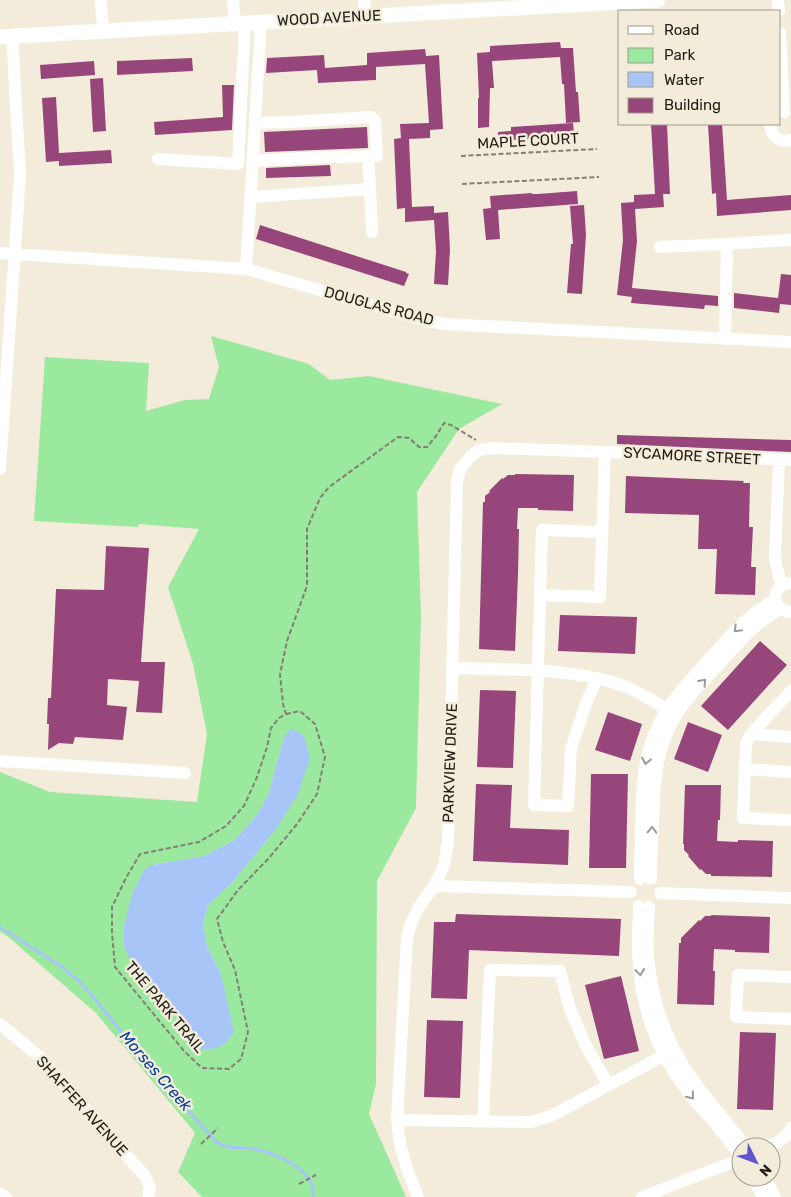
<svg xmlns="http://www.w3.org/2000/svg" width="791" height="1197" font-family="Rubik,sans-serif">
	<rect width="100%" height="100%" fill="#f3ecda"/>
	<!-- green -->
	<path fill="#9ae99f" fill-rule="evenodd" d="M211,336L309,364L330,380L369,376L502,404L459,429L417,492L421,616L416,808L377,881L376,1084L369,1114L406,1197H202L178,1172L195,1133L96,1013L7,936L0,932V772L50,792L197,802L207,734L193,664L168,587L199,529L138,524V527L34,521L45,357L149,363L146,411L185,400L209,399L219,367ZM285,735L276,829L231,884L208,905L203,924L207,946L221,974L152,865L204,856L235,840L257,815L269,793L278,758Z"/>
	<!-- water -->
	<path fill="#a7c5f6" d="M291,729L298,732L304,736L310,759L297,796L276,829L231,884L208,905L203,924L207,946L221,974L234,1032C224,1046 219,1050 201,1049L128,956L124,946V925L133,891L145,869L152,865L204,856L235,840L257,815L269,793L278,758L285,735Z"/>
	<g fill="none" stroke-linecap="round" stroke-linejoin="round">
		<!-- stream -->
		<path stroke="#a7c5f6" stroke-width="3" d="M0,927L59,965L78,980L95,999L143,1059L216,1142C231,1151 238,1146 254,1149C274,1153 304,1165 312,1185C313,1189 313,1193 313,1197"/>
	</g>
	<!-- building -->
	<path fill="#97467c" d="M560,42L561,48H573L576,92H578L580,122L566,123L564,84H562L560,57L492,61L494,88H490L489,127L478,128V98H479L477,53L490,52V46Z
		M425,49L426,56L439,55L443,129L430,130V138L409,139L412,207L434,206V213L448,212L450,250L448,285L434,284L436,251L434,220L405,222V208L397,209L394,139L401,138L400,124L429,123L425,64L376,67V80L318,83L317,70L266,73L267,58L324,55L325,68L367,65V53Z
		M192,58L193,71L117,75V61Z
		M94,61L95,75L41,79L40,65Z
		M103,78L106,131L93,132L90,79Z
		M222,85H234L232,130L155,135L154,122L223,117Z
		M56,97L59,153L111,150L112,163L59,166V161L46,162L42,98Z
		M573,123L574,135L498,141V132L511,131V127Z
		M651,124H667L670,194H663L664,207L635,209L637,241L632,288L718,296V306L705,305L704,309L631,303L632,297L617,295L623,240L621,203L634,202V195L655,194Z
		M708,124H722L727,200L791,195V210L717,216L716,193L712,194Z
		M367,127L368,148L265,152L264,132Z
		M330,165L331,176L266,178V168Z
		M577,191L578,204L498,210L500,239L486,240L483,209L491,208L490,196L532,193V194H538Z
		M584,205L586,235L582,294L567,293L571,244H573L570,206Z
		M260,225L406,272V273L409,274L404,286L256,239Z
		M781,274L791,275V305L780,304L779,313L734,308V293L778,298Z
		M617,435L791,440V452L617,444Z
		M515,474L574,475L573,511L538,510V508H518L517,529H519L518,574L515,651L479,649L483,502H485V496L490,492L489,491L502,478L503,479L508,475H515Z
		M626,476L744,481L743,483H750L749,527H753L751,567H756L755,595L715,594L717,549H698L699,515L625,513Z
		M106,546L149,548L141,662H165L162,713L136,712L139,681L108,679L107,705L127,707L123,740L75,737L73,744L59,743L48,750L49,724H47L48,698H51L56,589L104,590Z
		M560,615L637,617L635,654L558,651Z
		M760,641L787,665L728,730L701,706Z
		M480,690L516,691L513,768L477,767Z
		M608,712L642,724L630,761L595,750Z
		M688,722L722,735L708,772L674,759Z
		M591,774H628L626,868H589Z
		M476,784L512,785L510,828L569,830L568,865L473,861Z
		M685,785H721L720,820H718L717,841L738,842V840L773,841L772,877L711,876V874H706L701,869L700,870L688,856L689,855L684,850V844H683Z
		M456,914L621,919L619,956L469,950L467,999L431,998L434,922H455Z
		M711,915L770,917L769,953L735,952V950L714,949L713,971H715L714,1005L677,1004L679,943H681V938L699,920L700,921L705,916H711Z
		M621,976L639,1051L604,1059L585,985Z
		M427,1020L463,1021L460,1098L424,1097Z
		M740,1032L776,1033L773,1110L737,1109Z"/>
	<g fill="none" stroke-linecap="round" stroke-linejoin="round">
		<!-- path -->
		<path stroke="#837f72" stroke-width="2" stroke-dasharray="5 2.5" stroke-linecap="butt" d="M461,156L597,149
			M462,184L599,177
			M286,714L300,711L315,724L325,757L317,794L297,824L269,858L238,890L217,919L223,942L235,970L248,1032L241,1059L229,1069L202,1068L184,1051L115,967L112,933V907L126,878L140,854L199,842L226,826L244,806L257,777L267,747L271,728L279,718L286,714L283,704L280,674L287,641L307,586V529L320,498L329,487L398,437L409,438L419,447H427L436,436L444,423L451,425L476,440
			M201,1144L218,1128
			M299,1184L316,1175"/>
		<!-- minor -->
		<path stroke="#fff" stroke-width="12" d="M101,0L103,31
			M233,0L235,24
			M364,0L366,16
			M778,0L779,11
			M780,33L784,112
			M771,124C770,136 779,143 791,140
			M158,159L238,164L245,23
			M252,161L303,158L377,156L375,121L371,117L290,122L255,123
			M370,189L372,232
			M250,197L370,189L368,156
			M727,244L791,240
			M660,247L727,244L725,339
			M0,253L246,269L427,321L445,324L791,342
			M246,269L261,22
			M779,460L775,559L779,577L783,584
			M0,469L20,175L12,36
			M791,583C770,584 770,611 791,612
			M540,595L600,597L605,452
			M453,668C507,670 572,667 624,686C639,692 660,705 674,714
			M597,679L586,703L571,749L568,806L534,805L542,530L602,532
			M791,691L751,734L746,744L743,818L791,820
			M751,734L791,737
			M0,761L185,773
			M744,769L791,772
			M640,879C640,860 641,841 641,822C642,779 644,745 668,708C680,690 696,674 710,658C730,636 748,614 775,600
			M651,879C651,860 652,841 653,822C654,784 656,747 676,715C688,695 706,679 721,662C739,643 756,621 781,609
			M434,886L631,892
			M660,893L791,898
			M639,906C639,922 637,939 638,955C641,1008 656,1050 688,1092C697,1104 708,1115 718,1127C726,1136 733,1147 741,1157
			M649,907C648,923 647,940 648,956C652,1004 667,1046 696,1084C712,1106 730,1125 746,1147
			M791,977L738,975L736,1017L791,1019
			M0,1024L41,1058L145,1176L150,1188L148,1197
			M397,1120L530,1122L551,1116L674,1050
			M483,1121L490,970L560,971L570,1009L585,1044L608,1084
			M768,1147C777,1143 787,1138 791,1128
			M753,1177L763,1197
			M765,1177L775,1197
			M0,1194L6,1197
			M418,1197L407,1169L400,1144L397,1120L407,936L412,921L419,907L434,886L444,866L448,841L457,482L460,469L470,457L479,450L491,448L605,452L791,460
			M642,1197L741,1159"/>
		<!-- major -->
		<path stroke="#fff" stroke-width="15" d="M0,37L658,0"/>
	</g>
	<!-- one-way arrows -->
	<defs><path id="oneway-chevron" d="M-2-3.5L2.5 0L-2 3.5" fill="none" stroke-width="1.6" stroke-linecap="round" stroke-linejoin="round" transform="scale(1.25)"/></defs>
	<g stroke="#9b9a97">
		<use href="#oneway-chevron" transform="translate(737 629) rotate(135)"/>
		<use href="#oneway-chevron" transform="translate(703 682) rotate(-48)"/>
		<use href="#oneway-chevron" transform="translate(646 761) rotate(101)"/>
		<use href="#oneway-chevron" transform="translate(652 830) rotate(-88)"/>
		<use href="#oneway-chevron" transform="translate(640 972) rotate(84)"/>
		<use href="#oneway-chevron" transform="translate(691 1096) rotate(51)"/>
	</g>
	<g text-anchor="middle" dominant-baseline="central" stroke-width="5" stroke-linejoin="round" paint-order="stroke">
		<!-- street labels -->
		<g font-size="15" fill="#201e17" stroke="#f3ecda">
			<text transform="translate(329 18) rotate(-3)">WOOD AVENUE</text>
			<text transform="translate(528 141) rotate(-3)">MAPLE COURT</text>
			<text transform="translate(379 306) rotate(15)">DOUGLAS ROAD</text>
			<text transform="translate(692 456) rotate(3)">SYCAMORE STREET</text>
			<text transform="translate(450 763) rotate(-88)">PARKVIEW DRIVE</text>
			<text transform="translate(165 1007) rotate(50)">THE PARK TRAIL</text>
			<text transform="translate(82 1106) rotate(48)">SHAFFER AVENUE</text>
		</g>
		<!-- water labels -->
		<g font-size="16" font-style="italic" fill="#043f99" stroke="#f3ecda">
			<text transform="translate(156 1071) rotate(49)">Morses Creek</text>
		</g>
	</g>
	<!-- legend -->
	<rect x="618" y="10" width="162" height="115" fill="#f3ecda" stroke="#9f9a8c"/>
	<rect x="628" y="26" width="25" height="8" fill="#ffffff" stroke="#9f9a8c"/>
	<text x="664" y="35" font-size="15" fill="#201e17">Road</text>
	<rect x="628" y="48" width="25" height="15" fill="#9ae99f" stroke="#9f9a8c"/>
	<text x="664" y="60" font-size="15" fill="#201e17">Park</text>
	<rect x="628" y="72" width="25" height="15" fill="#a7c5f6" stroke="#9f9a8c"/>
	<text x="664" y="85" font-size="15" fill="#201e17">Water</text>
	<rect x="628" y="98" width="25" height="15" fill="#97467c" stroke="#9f9a8c"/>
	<text x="664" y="110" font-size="15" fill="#201e17">Building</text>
	<!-- north arrow -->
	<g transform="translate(756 1162) rotate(132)"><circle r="24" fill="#f3ecda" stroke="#9f9a8c"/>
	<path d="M0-4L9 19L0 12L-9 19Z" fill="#5f56cf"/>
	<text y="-8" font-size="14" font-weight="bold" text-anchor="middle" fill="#201e17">N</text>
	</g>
</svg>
